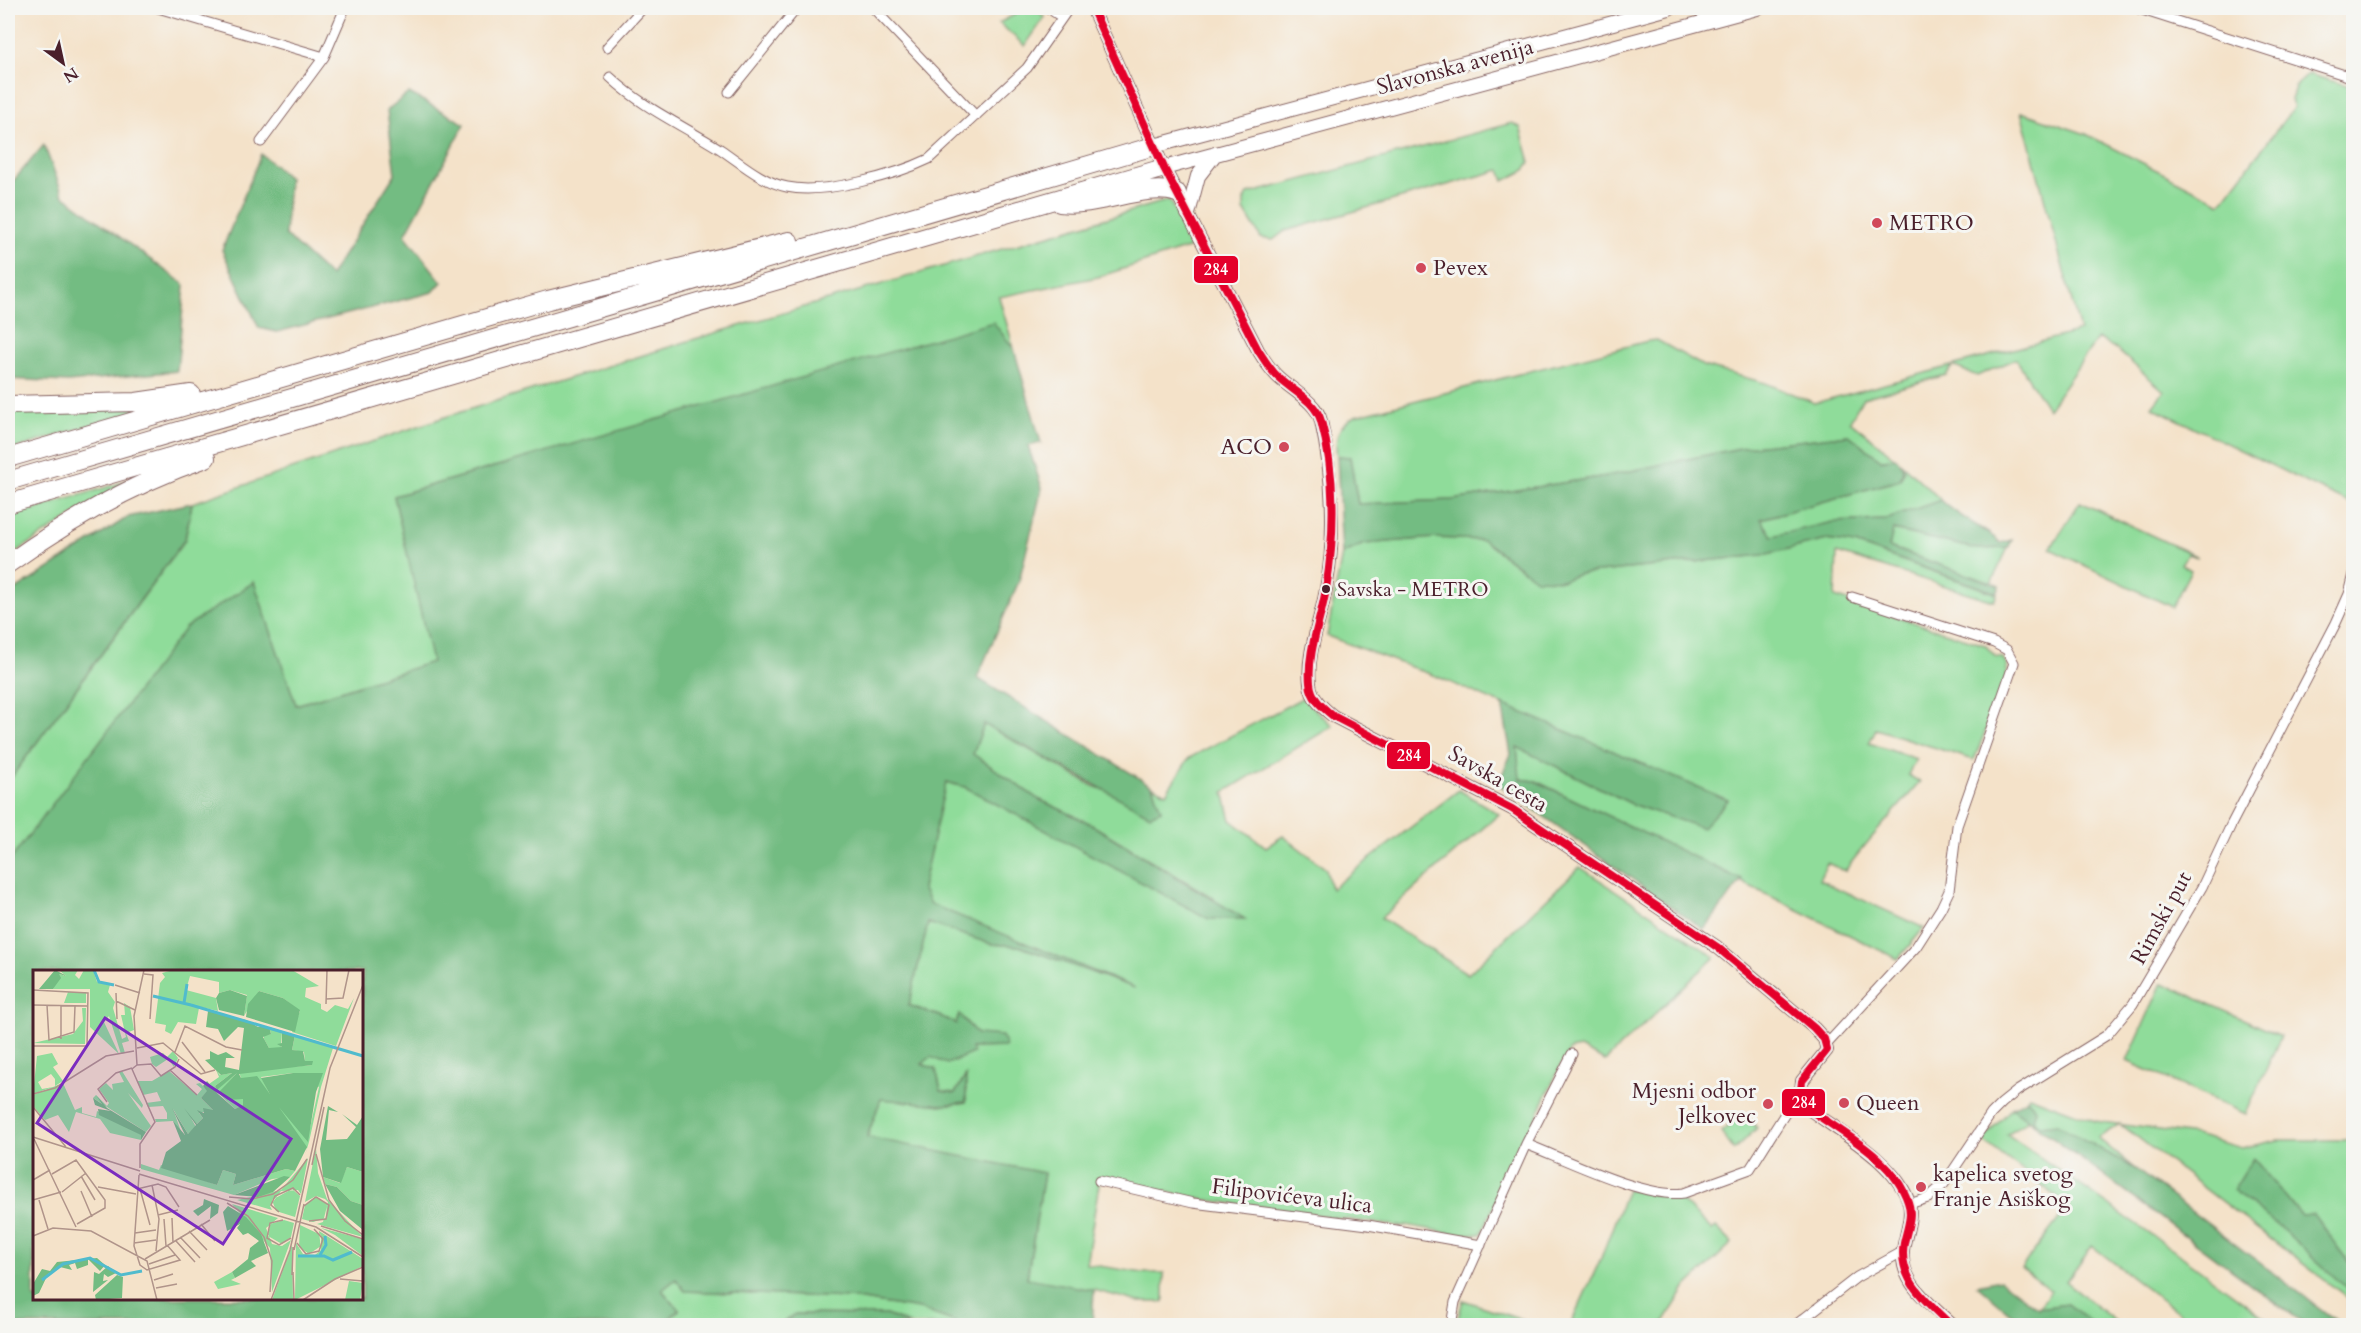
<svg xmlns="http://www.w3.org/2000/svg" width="2361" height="1333" font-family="Cardo,serif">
	<rect width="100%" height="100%" fill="#f6f6f2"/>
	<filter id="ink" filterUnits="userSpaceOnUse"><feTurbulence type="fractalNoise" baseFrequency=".0167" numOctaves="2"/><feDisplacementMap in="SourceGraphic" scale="12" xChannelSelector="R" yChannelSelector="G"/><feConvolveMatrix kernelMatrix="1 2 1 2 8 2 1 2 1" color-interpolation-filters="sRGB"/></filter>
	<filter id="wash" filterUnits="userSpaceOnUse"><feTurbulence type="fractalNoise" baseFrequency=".008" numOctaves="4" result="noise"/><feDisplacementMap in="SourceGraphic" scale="24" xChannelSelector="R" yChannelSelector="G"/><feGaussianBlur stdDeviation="1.35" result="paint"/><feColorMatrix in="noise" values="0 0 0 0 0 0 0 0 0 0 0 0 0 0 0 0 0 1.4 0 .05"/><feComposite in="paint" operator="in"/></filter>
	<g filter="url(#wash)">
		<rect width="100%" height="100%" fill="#f4e2c9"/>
		<!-- green -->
		<path fill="#8fdc9a" stroke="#6c7e62" stroke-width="1.5" d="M1021,8H1034L1045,17L1025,46L999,23L1018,13Z
			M2308,74L2353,87V505L2152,407L2164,391L2116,349L2098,338L2048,409L2016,359L1977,376L1953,366L1946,375L1863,398L1850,421L1896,458L1881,460L1849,435L1745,447L1607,476L1452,500L1358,504L1350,457L1337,456C1334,437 1338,425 1355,416L1648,341L1657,340L1703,366L1765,383L1815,403L2080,331L2021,112L2086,134L2221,203L2294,107L2291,100L2296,85Z
			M1512,123L1520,127L1530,162L1525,170L1504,181L1500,170L1285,231L1273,240L1261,238L1244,210V200L1248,194Z
			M1169,200L1194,246L1098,277L999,297L1014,349L993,323L394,496L433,662L296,705L253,582L8,863V782L185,540L192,503L445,417L695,339Z
			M153,406L8,451V411Z
			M1902,464L1941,500L1885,520L1833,522L1772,537L1761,519L1900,480L1904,471Z
			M130,480L8,557V517Z
			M2080,502L2198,557L2187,554L2181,564L2191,570L2172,607L2050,549Z
			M1892,530L1977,549L2008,548L1991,583L1889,547Z
			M1434,538L1483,540L1524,571L1563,580L1579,574L1762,555L1827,540L1855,544L1997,594L1994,601L1837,553L1835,597L1985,645L1996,657H2002L2007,666L2006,679L1974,760L1876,729L1869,743L1916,759L1908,775L1920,782C1895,812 1868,839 1845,871L1827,863L1819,880L1924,928L1898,959L1536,781L1519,779L1517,747L1634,805L1701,827L1727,801L1438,677L1327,636L1342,554L1364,544Z
			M1306,696L1314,709L1333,726L1224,792L1231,820L1266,847L1283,836L1326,869L1331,889L1459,790L1499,814L1381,918L1468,974L1580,867L1715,957L1605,1061L1580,1048L1570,1050L1558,1071L1481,1234H1456L1406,1225L1404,1227L1200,1199L1100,1178L1086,1264L1143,1273H1164V1302H1139L1094,1290L1027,1279L1044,1173L867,1138L881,1098L942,1105L966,1102L965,1077L955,1093L941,1091L936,1069L921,1064L931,1057L973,1053L970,1048L1006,1047L977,1034L959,1014L956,1024C941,1014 925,1013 909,1005L928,922L991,944L1019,946L1118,982L930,904L922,888L945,782L965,787L1215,899L1087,822L1038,799L973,754L984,724L1093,786L1161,810L1152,786L1166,793L1189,758Z
			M2162,983L2281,1036L2246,1114L2127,1061Z
			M2029,1096L2095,1121L2195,1135L2242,1148L2278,1140H2353V1325H2350L2348,1298L2120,1124L2098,1138L2135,1169L2057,1125L2041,1126L2033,1120L2036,1109L2027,1099Z
			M2012,1108L2029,1120L2007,1134L2180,1255L2275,1325H2192V1323L2092,1246L2066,1282L2120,1325H2090L2092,1324L2068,1304L2038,1308L2051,1291L2021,1268L2069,1206L1982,1140Z
			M1744,1113L1757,1128L1734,1150L1721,1132Z
			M1627,1189L1681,1200L1712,1230L1716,1227L1732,1243L1686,1287L1662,1325L1570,1326L1601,1258Z
			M676,1279L685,1291L850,1298L920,1309L963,1325H911L886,1315L795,1314L780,1325H662L679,1310L662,1290Z
			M1463,1300L1537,1325H1456Z"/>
		<!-- forest -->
		<path fill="#73bc82" stroke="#5e6e56" stroke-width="1.5" fill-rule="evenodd" d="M409,93L465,124L405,235L442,282L433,292L277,332L259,328L222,250L261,154L289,178L285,235L330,276L395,174L387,110Z
			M44,145L63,195L185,285L177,371L68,382L8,379V187Z
			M993,322L1014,349L1041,443L1028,446L1042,488L1019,581L977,678L1152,786L1161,810L1150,815L984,724L973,754L1038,799L1087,822L1245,919H1209L965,787L946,782L922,888L930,904L1135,988L1019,946L991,944L928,923L909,1005C925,1013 941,1014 956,1024L959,1014L977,1034L1002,1036L1006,1047L971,1048L973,1053L947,1064L931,1057L922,1064L936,1069L941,1091L955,1093L966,1076V1102L942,1105L881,1099L867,1137L1044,1173L1027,1278L1094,1290L1092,1325H963L920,1309L850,1298L685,1291L676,1279L662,1290L679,1310L662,1325H8V863L186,627L254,582L296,705L432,662L394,496ZM34,972H362V1298H34Z
			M1849,435L1881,460L1896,458C1904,465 1904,470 1900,480L1761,519L1772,536L1833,522L1885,520L1941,500C1959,518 1982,526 2001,543L2012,540L2008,548L1977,549L1893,530L1889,547L2000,586L1997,593L1855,544L1827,540L1762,555L1579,574L1564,580L1536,579L1483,540L1434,538L1364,544L1342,554L1337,456L1350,457L1358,504L1452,500L1607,476L1745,447Z
			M192,503L185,539L8,782V595L128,517Z
			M1502,704L1728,800L1702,828L1634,805L1517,747L1520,779L1535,781L1742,880L1706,927L1703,929L1498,784L1511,754Z
			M2027,1099L2036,1109L2033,1121L2041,1126L2057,1124L2135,1169L2342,1325H2306L2012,1108Z
			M2253,1158L2301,1215L2313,1214L2353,1268V1325L2351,1292L2282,1229L2233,1190Z
			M2000,1280L2038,1308L2068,1304L2093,1324L2025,1325L1977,1285Z
			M795,1314L886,1315L911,1325H780Z"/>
	</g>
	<g filter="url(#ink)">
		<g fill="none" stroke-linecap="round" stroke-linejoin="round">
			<!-- minor casing -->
			<g stroke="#866362" stroke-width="11">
				<path id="minor" d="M158,8L324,57
					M873,8L976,116
					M1048,8L1060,16
					M2136,8L2354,78
					M607,47L643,8
					M610,77C643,108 682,125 720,149C741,163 762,182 787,187C824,195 896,175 929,159L1027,68L1069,8
					M729,92L797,8
					M261,142L324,57L345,8
					M1826,1045L1916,947L1941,908L1949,891L1957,826L2014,663L2007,650L1994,643L1852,597
					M1526,1144L1572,1054
					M1099,1181L1193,1203L1368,1225L1481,1245
					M1909,1204L1928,1198L1944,1184L1991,1114L2002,1103L2017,1091L2107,1035L2133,1004L2202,887L2231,825L2336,623L2349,594L2354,574
					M1451,1326L1455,1302L1526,1144C1565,1159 1645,1199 1684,1193L1750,1169L1786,1112L1800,1098
					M1794,1326L1857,1277L1902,1252"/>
			</g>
			<!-- tertiary casing -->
			<g stroke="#866362" stroke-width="14">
				<path id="tertiary" d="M1092,8L1164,168L1258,350C1264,360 1269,368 1277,376C1290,389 1317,402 1321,421C1333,475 1336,535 1326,589C1321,620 1306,653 1310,684C1311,698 1323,708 1333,716L1512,809L1717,947L1814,1028L1824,1039L1827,1050L1802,1081L1800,1098L1809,1109C1841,1133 1897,1163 1909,1203C1912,1216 1907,1231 1904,1244C1896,1281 1929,1302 1953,1326"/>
			</g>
			<!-- secondary casing -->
			<g stroke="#866362" stroke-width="16">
				<path id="secondary" d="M1154,146L1669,8
					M1164,168L1757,8
					M1188,214L1198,176L1215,154"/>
			</g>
			<!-- motorway casing -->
			<g stroke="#866362" stroke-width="20">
				<path id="motorway" d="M1060,203C1098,208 1146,182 1177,193
					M8,405L136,402L191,394
					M8,458L548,300L789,241
					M8,481L1154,146
					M8,504L1164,168
					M8,564C69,520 134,483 206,458"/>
			</g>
			<!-- minor -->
			<use href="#minor" stroke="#fff" stroke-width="9"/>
			<!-- tertiary -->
			<use href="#tertiary" stroke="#fff" stroke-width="12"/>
			<!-- secondary -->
			<use href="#secondary" stroke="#fff" stroke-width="14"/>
			<!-- motorway -->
			<use href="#motorway" stroke="#fff" stroke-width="18"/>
			<!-- bus-1 casing -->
			<g stroke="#f6f6f2" stroke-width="12">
				<path id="bus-1" d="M1092,8L1164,168L1258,350C1264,359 1269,368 1277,376C1291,390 1315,400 1321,421C1336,474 1335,535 1326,589C1321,620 1307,651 1310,683C1311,698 1322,707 1333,716L1512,809L1717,947L1814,1028L1824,1039L1827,1050L1802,1081L1800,1098L1809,1109C1843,1134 1894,1159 1908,1202C1913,1215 1907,1229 1904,1243C1897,1280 1928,1303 1952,1326"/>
			</g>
			<!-- bus-1 -->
			<use href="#bus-1" stroke="#e4002b" stroke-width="8"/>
		</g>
	</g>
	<!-- markers -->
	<g fill="#d1495b" stroke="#f6f6f2" stroke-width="2">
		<circle cx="1877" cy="223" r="6"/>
		<circle cx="1421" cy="268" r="6"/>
		<circle cx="1284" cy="447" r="6"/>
		<circle cx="1844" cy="1103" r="6"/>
		<circle cx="1768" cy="1104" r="6"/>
		<circle cx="1921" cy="1187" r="6"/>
	</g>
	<circle fill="#4a1f2b" stroke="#f6f6f2" stroke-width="2" cx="1326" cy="589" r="5"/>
	<g text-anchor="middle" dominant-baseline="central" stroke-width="6" stroke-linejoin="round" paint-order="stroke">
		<!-- bus labels -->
		<g font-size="20" fill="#4a1f2b" stroke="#f6f6f2" text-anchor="start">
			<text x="1337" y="589">Savska - METRO</text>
		</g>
		<!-- street labels -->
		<g font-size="22" fill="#4a1f2b" stroke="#f6f6f2">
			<text transform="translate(1455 67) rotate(-15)">Slavonska avenija</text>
			<text transform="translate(1498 779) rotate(30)">Savska cesta</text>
			<text transform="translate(2161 918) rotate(-61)">Rimski put</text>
			<text transform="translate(1292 1196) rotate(7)">Filipovićeva ulica</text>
		</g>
		<!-- poi labels -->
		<g font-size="22" fill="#4a1f2b" stroke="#f6f6f2" text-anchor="start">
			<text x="1889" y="223">METRO</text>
			<text x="1433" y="268">Pevex</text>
			<text x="1272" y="447" text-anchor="end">ACO</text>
			<text x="1756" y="1091" text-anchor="end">Mjesni odbor<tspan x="1756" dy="25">Jelkovec</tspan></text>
			<text x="1856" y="1103">Queen</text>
			<text x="1933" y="1174">kapelica svetog<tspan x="1933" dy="25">Franje Asiškog</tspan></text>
		</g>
	</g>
	<!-- overview -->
	<g transform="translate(33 970)">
		<rect width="330" height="330" fill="#f4e2c9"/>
		<path d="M26,0H45L42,5L46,9L51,0H60L64,12L77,15L75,22L82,32L80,38L89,69L93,67L88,45H92L91,33L97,37L101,60L93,63L96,71L89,73L92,83L88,84L76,46L71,52L86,84L57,57V19H20L26,4L33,6ZM140,0H259L286,16L273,18L272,27L288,34V39L294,42L302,35L315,39L321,28L303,76L259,62L267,41L250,28L226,21L211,46L214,25L197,20L186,23V12L157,6L153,20L183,28L185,41L159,35L166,38L163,54L145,52L138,64L132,61L133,55L122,53L127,13L132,7L129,3ZM35,22H53V33H31ZM49,38H53L52,74L0,73L40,64L50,51ZM236,57L249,61L248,78H236L231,69V65L238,64ZM262,65L300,78L288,117L276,172L272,185L274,179L225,111L208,108L206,102L279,95L272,91L271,82L259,80ZM260,103L286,117L277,158L240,130L228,107ZM140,81L145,88L141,97L135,89L123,97L119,94L117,87L130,83L134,87ZM19,83L25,94L20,97L30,111L22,116V109L18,104L5,112L9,119L20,117L0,124L4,86ZM183,100L187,105L199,103L182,116L184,119L204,103L186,123L210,129L211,135L202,139L176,114L186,107ZM89,101L110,135L109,138L95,123L118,156L113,162L60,128L63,125L74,136L76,133L66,119L73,113L80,120L79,114L91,112L86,102ZM136,101L164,125L169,119L163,114L167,113L175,121L168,128L180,140L166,143L170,148L164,154L158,148L163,157L155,164L140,139L150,167L140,151L123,152L122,149H134V143L130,136L115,137L113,133L128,131L124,122L110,125L104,111H119ZM30,113L42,140L49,137V143L63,147L64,141L109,165L108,170L77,163L67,149L43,142L36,162L25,145L12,150L0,136V125ZM283,178L285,203L294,229L330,267L284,254L290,252L295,232L292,229L283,226L272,232ZM275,188L268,224L265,220L248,221L237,236L239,240L204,230L248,220ZM108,194L126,200L128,195L184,215L190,200L203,204L200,215L253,199L262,201L257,207L239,209L201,225L108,199ZM314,197L330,202V235L318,231L304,217L292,214L290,207L307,213ZM259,219L267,226L262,247L243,241L239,230ZM282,227L294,234L293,248L280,252L269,249L272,235ZM199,234L245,248L233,258L239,274L249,276L258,270L239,322L237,278ZM251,250L261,253L258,267L249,274L235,266L237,254ZM267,255L288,265V276L276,284L266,277ZM288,258L330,269V286L302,265ZM286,261L330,289V296L262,330L263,273L270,284L282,285L288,280ZM259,275L260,330H239ZM199,302L202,308L198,310L208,314L185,319L181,312ZM316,311L330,313L327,330H312Z" fill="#8fdc9a" fill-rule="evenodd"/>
		<path d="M22,0L34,6L26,4L28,8L20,19H6ZM197,20L214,26L211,46L186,40L183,28L186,23ZM226,21L250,28L267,40L262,62L213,47L215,34ZM175,41L213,50L225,57H236L238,64L230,67L236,78L249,77L244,74L249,73V61L262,65L259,80L270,81L272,91H280L279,95L206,104L208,108L224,106L274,177L262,201L253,199L200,215L203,204L190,200L184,215L128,198L133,182L148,171L140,151L152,165L139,138L155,164L163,155L151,138L164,154L170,148L164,140L171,143L170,138L180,140L168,128L174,121L170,116L174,111L185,124L202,139L210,135V129L195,130L186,122L204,103L184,120L182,116L199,103L188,105L172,90L177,89V81L185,85L193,82L202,88H193L192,97L206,100L211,58L205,57L191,71L185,59L173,57ZM260,103H290L283,122L275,172L240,130L228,108ZM63,125L74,138L113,162L108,170V165L66,145L65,139L78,141L62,135L60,128L69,134ZM295,136L305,142L296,140L293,170L314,169L323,157L309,144L324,155L330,146V202L314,197L308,213L290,207L287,179ZM251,206L257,207L240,222L225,227L201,225ZM292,214L304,217L318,231L330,235V260L307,241ZM171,229L186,235L185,243L177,249L178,236L165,246L160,241L170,235ZM195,236L213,247L228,264L235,283L218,291L223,296L202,308L199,302L215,289L217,278L226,271L215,263L210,265L204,258L207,254L194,261L190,242ZM64,288L72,295L67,301L55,289V295L44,299L42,293L36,295L39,300L27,297L15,304L6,323L0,326V314L9,299L17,301L24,292ZM75,296L83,303L75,307L71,304L70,311L75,310L60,322L61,302L66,304ZM84,305L90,307L89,328L63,330L62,325Z" fill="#73bc82"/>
		<path fill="none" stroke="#50bbcd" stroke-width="3" d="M61,0L66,12L81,15M120,26L158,35M151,33L154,14M158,35L330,86M287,285L293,275L292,266M265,286H291L300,290L319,282M9,310L30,294L57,288L88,305L109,301"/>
		<path fill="none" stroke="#b0948a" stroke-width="1.5" d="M111,4L120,5L117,49M82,15L107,23M0,20L55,23L54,76H0M83,23L84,49M293,29L310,28L316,0M83,31L102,40M293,34L294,0M0,35L55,36M14,35L16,70L41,62L42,36M28,69V36M149,72L172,102M104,78L130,73L168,104L182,100M142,82L152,56L193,77L209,80M104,95L118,94L128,106L142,97L146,89M137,100L164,125M0,124L22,118L73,86L101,81M74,132L65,119L83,103L99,98M0,137L33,177M0,167L107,201M1,169L43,257M283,184L296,230L312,251L330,265M279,195L291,137M107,198V174L122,152L99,99L104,95L101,46L111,0M19,204L43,190L72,230V238L44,254M106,204L283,257L330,287M106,205L101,276L107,295L114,300L147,290L134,275M48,206L62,230M0,210L17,200M119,215L126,249L123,281M65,217L103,224M104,219L125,214L133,217L146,237M107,219L117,255M48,221L59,247M29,222L53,203M196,227L219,229L240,224L260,210L274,189M0,230L28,222M6,230L15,259M194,233L215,246L231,267L239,291L237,322M271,236L283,227L296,235L293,249L276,251M246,242L238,235L242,226L260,218L267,225M125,245L145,240M139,248L140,273M131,249L133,276M250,250L237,253L234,268L246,275L258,268M168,254L182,271M288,256L330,269M156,261L174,280M102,263L123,260M0,266L20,258L58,261L114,291L124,330M147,267L167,288M143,271L162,292M101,273L123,270M264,273L273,284L286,281L290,269L281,259M261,280L271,234M112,289L177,250M116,294L142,285M260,302L261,330M259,305L260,277M307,309L330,311M121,310L140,304M123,318L144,314M238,330L257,280L297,98L330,15M270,330L302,309L330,297"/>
		<path fill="#7b2cbf" fill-opacity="0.15" stroke="#7b2cbf" stroke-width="3" d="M72,48L258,169L190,274L4,153Z"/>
		<rect width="330" height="330" fill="none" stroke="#4a1f2b" stroke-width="3"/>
	</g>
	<g stroke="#f6f6f2" stroke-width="2">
		<rect x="1193" y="255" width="46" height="29" rx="6" fill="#e4002b"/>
		<rect x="1386" y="741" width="45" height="29" rx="6" fill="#e4002b"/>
		<rect x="1781" y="1088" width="45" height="29" rx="6" fill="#e4002b"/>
	</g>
	<g font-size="16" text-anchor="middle" font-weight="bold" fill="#fff">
		<text x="1216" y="275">284</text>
		<text x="1409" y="761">284</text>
		<text x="1804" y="1108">284</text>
	</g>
	<!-- margin -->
	<rect width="2361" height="1333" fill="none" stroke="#f6f6f2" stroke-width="30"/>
	<!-- north arrow -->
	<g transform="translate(63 63) rotate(147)" stroke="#f6f6f2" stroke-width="4.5" paint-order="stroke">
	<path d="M0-4.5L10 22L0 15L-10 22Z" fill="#4a1f2b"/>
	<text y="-9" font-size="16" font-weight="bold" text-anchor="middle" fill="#4a1f2b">N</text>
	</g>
</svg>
